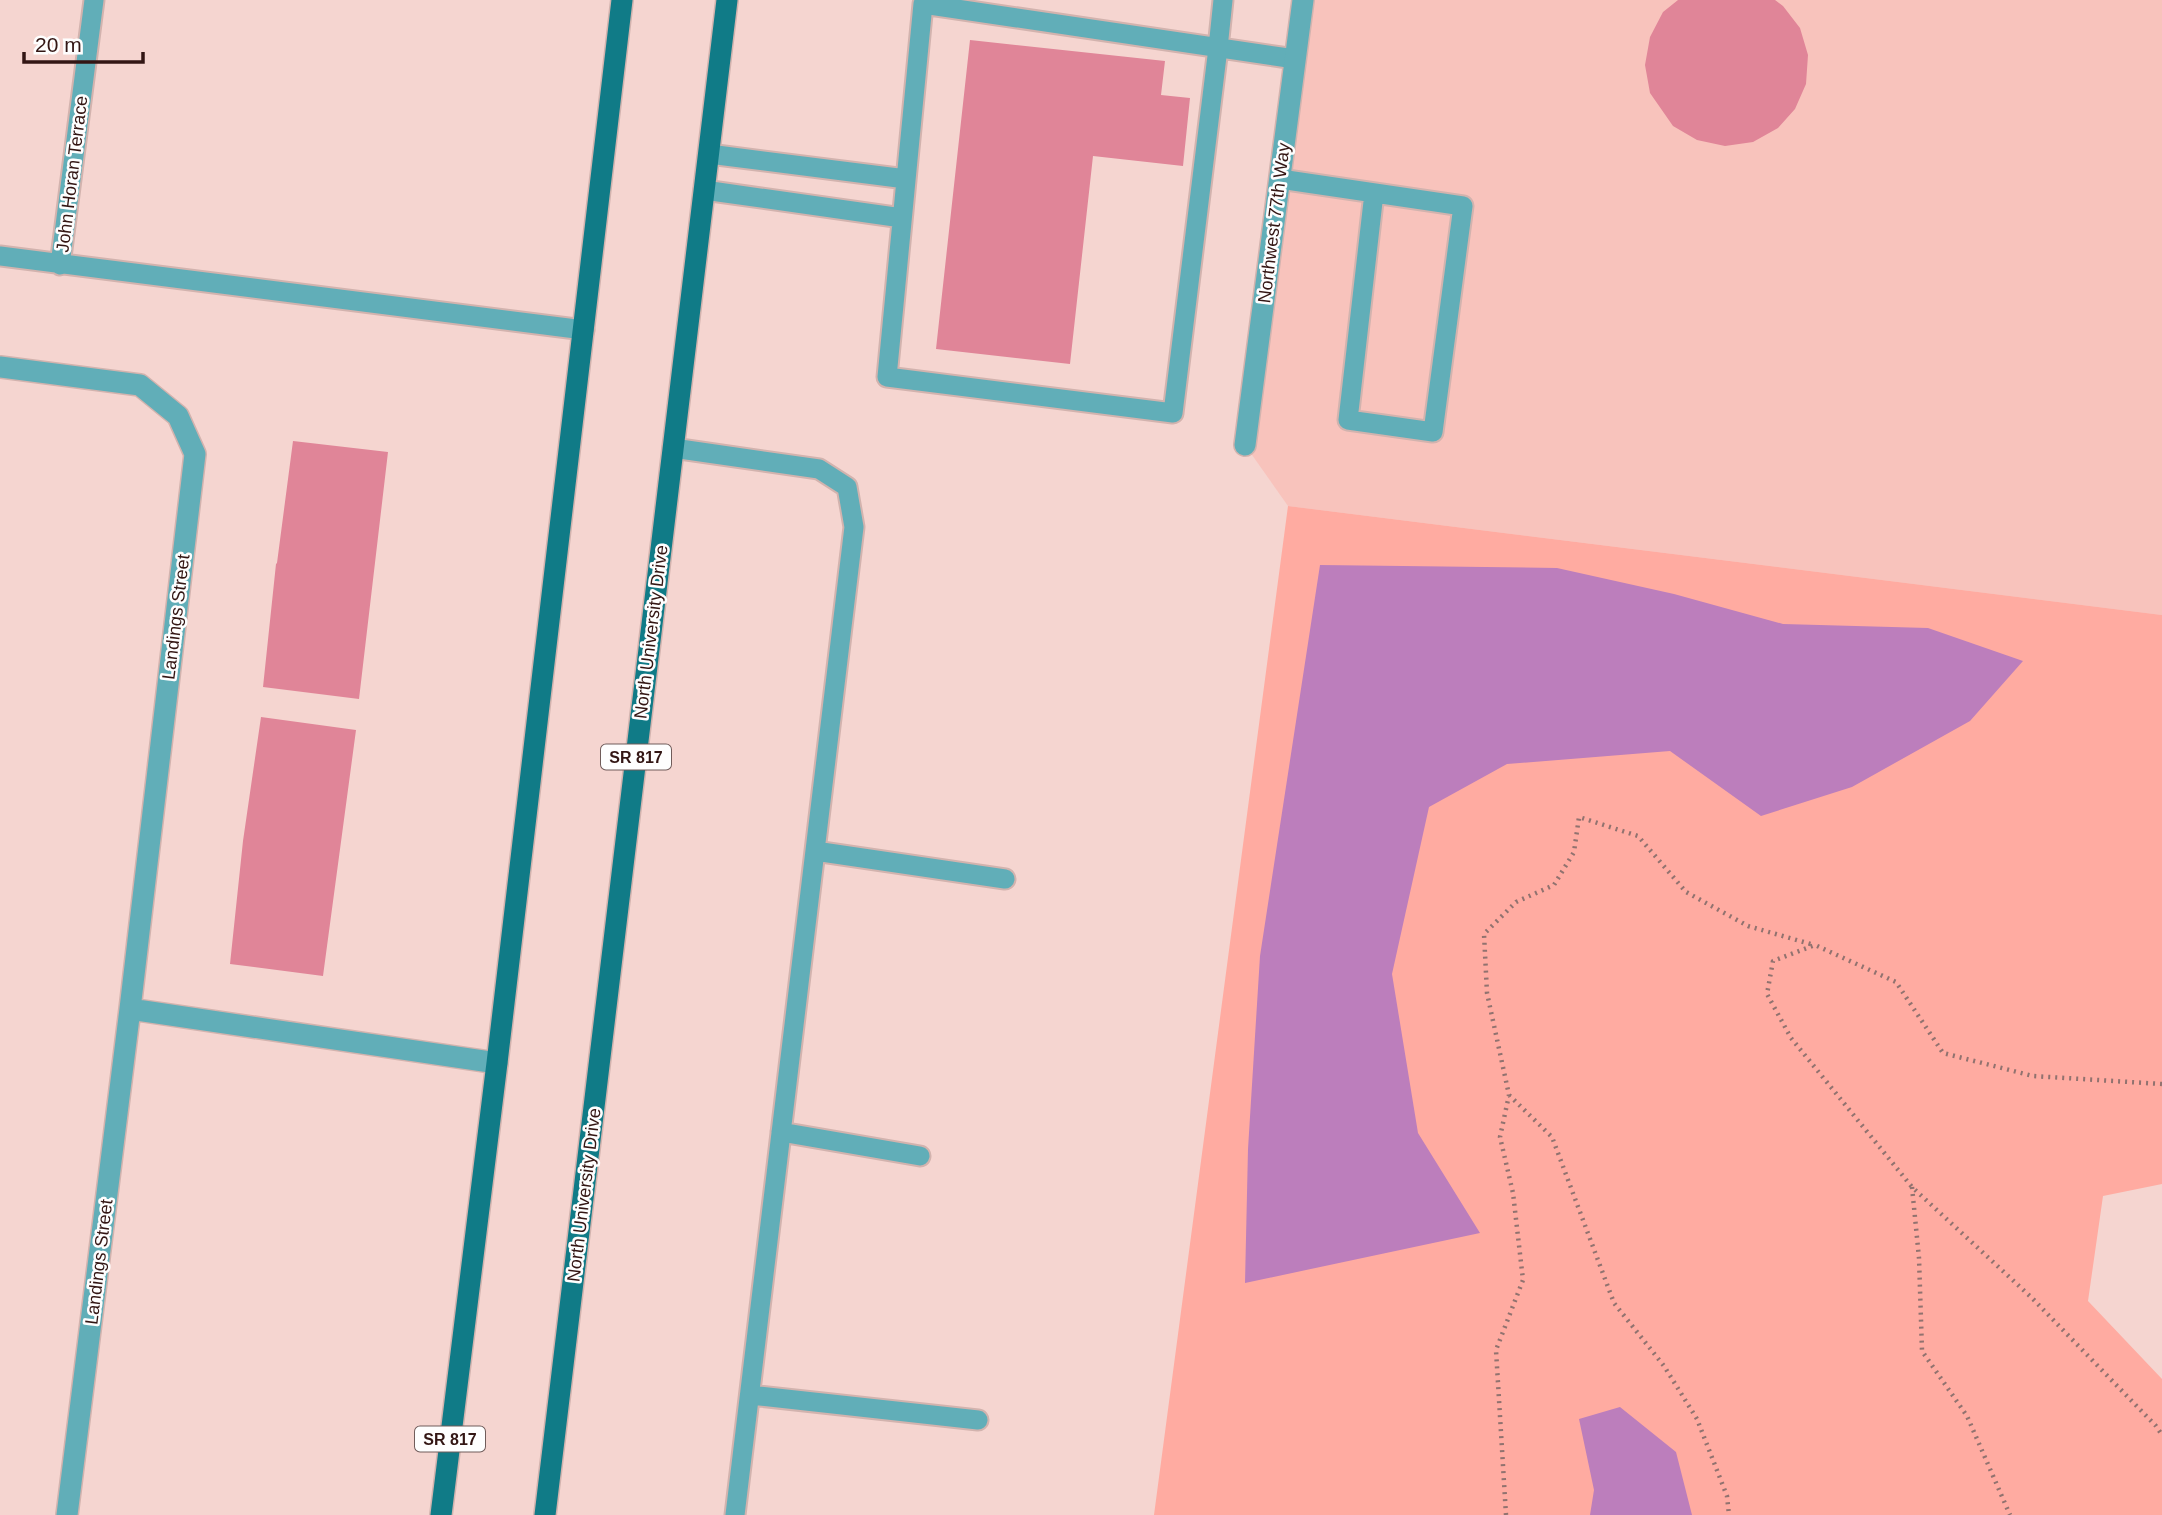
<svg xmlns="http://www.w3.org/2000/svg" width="2162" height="1515" font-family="Arial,sans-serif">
	<rect width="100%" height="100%" fill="#f5d5d0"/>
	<!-- built -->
	<path fill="#f8c3bc" d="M1303,0H2162V615L1288,506L1245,445Z"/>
	<!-- green -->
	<path fill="#ffaba1" d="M1288,506L2162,615V1184L2103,1196L2088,1301L2162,1379V1515H1154Z"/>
	<!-- water -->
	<path fill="#bc7ebc" d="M1320,565L1557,568L1674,594L1783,624L1928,628L2023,661L1970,721L1852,787L1761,816L1670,751L1507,764L1429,807L1392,974L1418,1133L1480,1233L1245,1283L1248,1149L1260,956Z
		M1620,1407L1676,1452L1692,1515H1590L1594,1490L1579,1419Z"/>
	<!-- building -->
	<path fill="#e08598" d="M1678,0H1775L1783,6L1800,28L1808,55L1806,84L1795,109L1778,128L1753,142L1725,146L1697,140L1673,126L1650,93L1645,65L1650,37L1663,12Z
		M970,40L1165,61L1161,95L1190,98L1183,166L1093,156L1070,364L936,349Z
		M293,441L388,452L359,699L263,687L276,564L277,563Z
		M261,717L356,730L323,976L230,964L243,841Z"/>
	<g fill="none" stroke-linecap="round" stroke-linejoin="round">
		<!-- service casing -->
		<g stroke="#d2b3ae" stroke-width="23">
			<path id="service" d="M1223,0L1218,48L1173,413L887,377L923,4L1295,59
				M709,154L906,179
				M1280,179L1463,206L1433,432L1348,420L1374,193
				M704,190L902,218
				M0,256L584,330
				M60,265L94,0
				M673,448L819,469L847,487L854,527L735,1515
				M815,851L1005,879
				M781,1132L920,1156
				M750,1395L978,1420"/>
		</g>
		<!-- minor casing -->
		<g stroke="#d2b3ae" stroke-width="24">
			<path id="minor" d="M0,367L140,385L178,416L195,454L130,1009L67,1515
				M1245,445L1303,0
				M130,1009L497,1063"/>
		</g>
		<!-- primary casing -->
		<g stroke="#d2b3ae" stroke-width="24">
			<path id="primary" d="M441,1515L497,1063L622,0
				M545,1515L727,0"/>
		</g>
		<!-- path -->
		<path stroke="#91726f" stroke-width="4.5" stroke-dasharray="2 5" stroke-linecap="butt" d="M2162,1084L2033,1076L1943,1053L1896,982L1815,945L1773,961L1767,994L1791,1038L1912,1187L2032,1298L2156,1426L2162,1435
			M1509,1095L1552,1137L1614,1303L1664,1366L1697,1419L1727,1496L1729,1515
			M1912,1187L1919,1258L1922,1351L1967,1416L2010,1515
			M1506,1515L1496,1350L1523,1280L1513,1193L1500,1137L1509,1095L1487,993L1484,934L1516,902L1554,885L1574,852L1579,817L1638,836L1686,892L1748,926L1814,945"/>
		<!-- service -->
		<use href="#service" stroke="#61aeb8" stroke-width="19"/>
		<!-- minor -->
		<use href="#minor" stroke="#61aeb8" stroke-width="21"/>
		<!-- primary -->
		<use href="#primary" stroke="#107b87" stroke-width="21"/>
	</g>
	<g text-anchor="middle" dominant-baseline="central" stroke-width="5" stroke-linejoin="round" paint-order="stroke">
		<!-- shield labels -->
		<g fill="#fefefe" stroke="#705c5a" stroke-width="2">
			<rect x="601" y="744.5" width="70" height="25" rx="5"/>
			<rect x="415" y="1426.5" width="70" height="25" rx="5"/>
		</g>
		<g font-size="16" font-weight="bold" fill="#331614">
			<text x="636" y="757">SR 817</text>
			<text x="450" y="1439">SR 817</text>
		</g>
		<!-- street labels -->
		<g font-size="18" fill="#331614" stroke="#fefefe">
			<text transform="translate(72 174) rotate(-83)">John Horan Terrace</text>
			<text transform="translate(1274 223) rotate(-83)">Northwest 77th Way</text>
			<text transform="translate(176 617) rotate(-83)">Landings Street</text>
			<text transform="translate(651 632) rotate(-83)">North University Drive</text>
			<text transform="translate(584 1195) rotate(-83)">North University Drive</text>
			<text transform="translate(99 1262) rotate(-83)">Landings Street</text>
		</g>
	</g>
	<!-- scale -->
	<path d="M24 52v10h119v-10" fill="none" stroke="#331614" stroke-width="3.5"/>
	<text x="35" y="52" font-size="21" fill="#331614" stroke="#fefefe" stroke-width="5" paint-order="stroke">20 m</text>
</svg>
